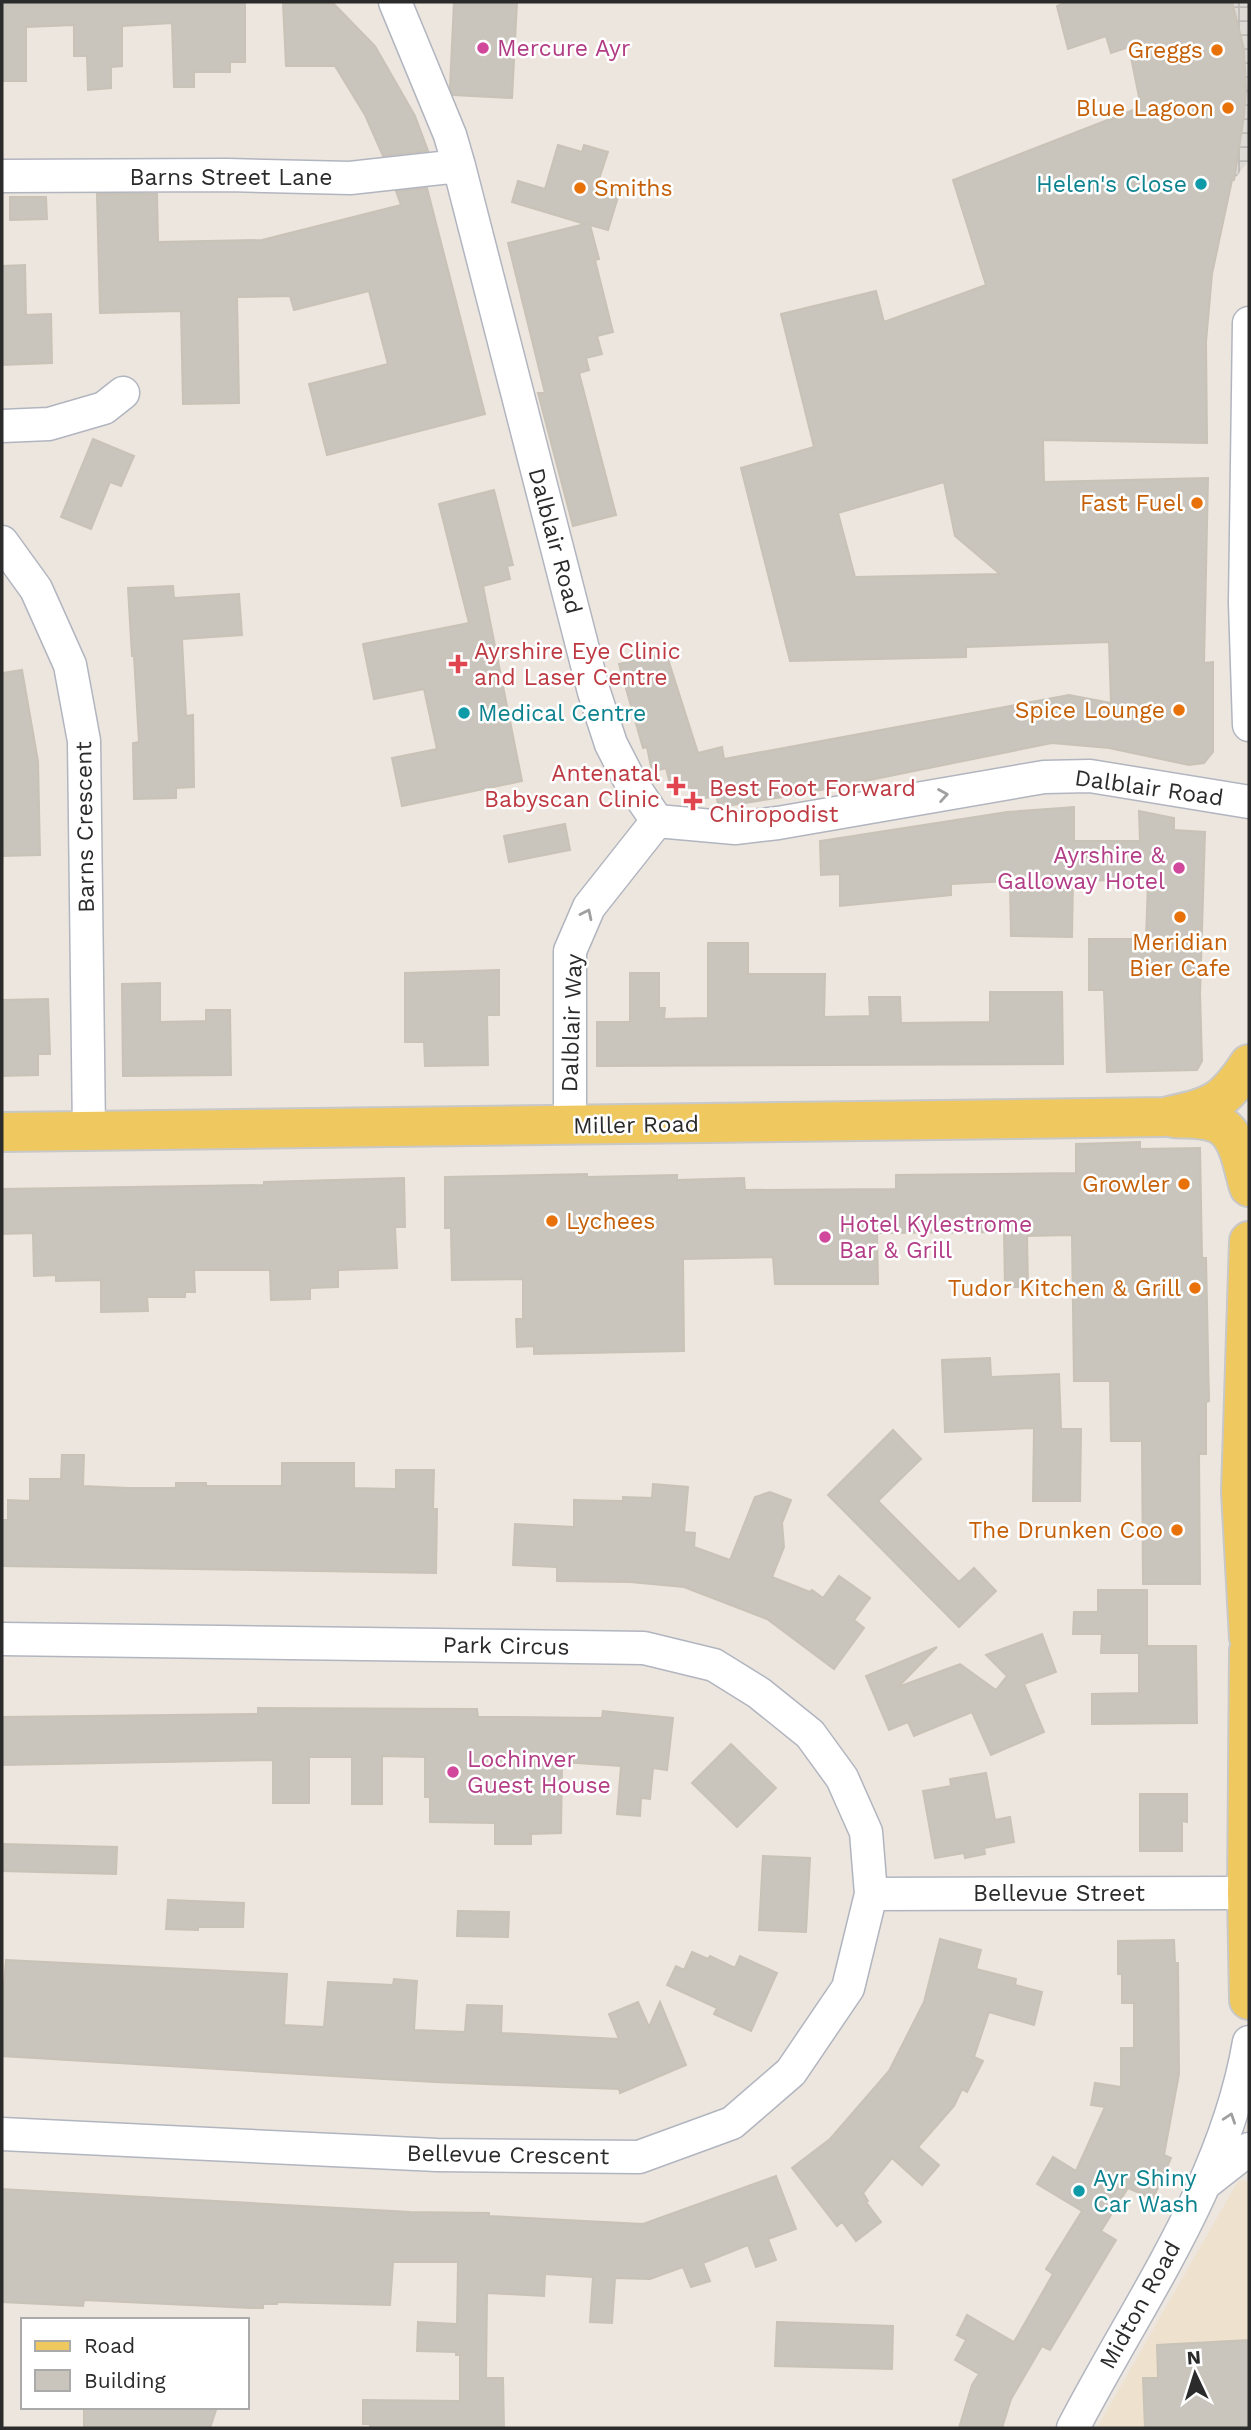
<svg xmlns="http://www.w3.org/2000/svg" width="1251" height="2430" font-family="'Work Sans',sans-serif">
	<defs>
		<pattern id="plaza-grid" width="8" height="8" patternUnits="userSpaceOnUse" patternTransform="scale(1.75)"><rect width="8" height="8" fill="#ddd9d5"/><path d="M0 4h8M4 0v8" fill="none" stroke="#bebab7"/></pattern>
	</defs>
	<rect width="100%" height="100%" fill="#ede6de"/>
	<!-- education -->
	<path fill="#eee2ce" d="M1238,2181H1249V2428H1097Z"/>
	<!-- plaza -->
	<path fill="url(#plaza-grid)" d="M1233,2H1249V160L1234,180L1246,90L1244,49Z"/>
	<!-- building -->
	<path fill="#c9c4bc" stroke="#c8c2b7" stroke-width="2" fill-rule="evenodd" d="M2,2H245V62H230V72H194V87H174L172,23L122,26V66L111,67V88L88,90L87,56H74V25L26,27V81H2Z
		M454,2H517L512,98L453,95L450,87Z
		M1067,2H1232L1244,49L1246,90L1244,116L1234,180H1232L1212,274L1206,342L1207,443L1043,440L1044,482L1208,478L1204,663L1213,662V752L1204,763L1189,765L1109,748L1052,743L801,794L719,807L716,796L694,800L691,787L672,792L666,768L652,772L647,747L643,748L619,664L666,653L698,753L722,747L724,759L1069,695L1111,703L1109,642L966,647V657L790,661L741,468L814,447L781,314L876,291L884,322L986,285L953,180L1141,107L1129,47L1111,53L1106,36L1068,49L1057,6ZM944,482L955,536L1000,574L855,577L838,513Z
		M283,3L334,4L375,46L415,116L428,151L383,156L365,115L335,66H286Z
		M558,145L582,152L584,145L608,152L599,179L610,183L609,186L620,190L608,230L590,225L599,259L595,260L613,332L597,336L602,354L586,358L589,370L579,373L616,515L573,526L538,393H545L508,243L585,224L512,202L518,181L545,189Z
		M427,188L485,414L327,455L309,384L388,364L369,291L294,310L290,296L237,297L239,403L183,404L181,311L100,313L97,194H157L158,242L262,240L401,205L396,191Z
		M10,197H46L47,219L10,220Z
		M25,265L26,315L51,314L52,363L2,365V266Z
		M93,439L134,456L121,486L110,482L91,529L61,517Z
		M494,490L513,565L507,566L510,579L483,586L522,781L402,806L392,758L437,749L424,689L374,699L363,644L469,623L439,504Z
		M173,586L174,598L239,594L242,635L182,639L186,716L193,715L194,787L176,788V798L134,799L133,743L139,742L134,656H132L128,588Z
		M22,670L38,761L40,855L2,856V673Z
		M1074,807V841H1140L1139,811L1174,818V830L1205,832L1200,994L1202,1061L1197,1070L1107,1072L1104,990H1089V939H1146L1148,881L1073,880L1072,937L1011,936L1010,881L951,884V895L840,906V874L821,875L820,841L1007,812Z
		M565,824L570,850L509,862L504,836Z
		M708,943H748V974H825L824,1017L870,1016L869,997H900L901,1023L990,1022V992H1062L1063,1064L597,1066V1022H630V973H659V1008H665L664,1019L708,1018Z
		M499,970V1015H487L488,1065L425,1066L424,1042H405V973Z
		M160,983V1022L206,1021V1010H230L231,1075L123,1076L122,984Z
		M48,999L50,1054H38V1075L2,1076V1000Z
		M1140,1142V1149L1200,1148L1202,1258H1206L1209,1401L1206,1402V1454H1199L1200,1584H1143L1142,1441H1111L1110,1381H1074L1072,1235L1027,1236L1028,1287H1005L1004,1232L877,1233L878,1284H775L773,1257L683,1259L684,1351L534,1354V1346L517,1347L516,1319H523V1279L452,1280L451,1228H445V1177L587,1174V1177L677,1175V1180L744,1178L745,1190L896,1189V1175L1076,1173V1144Z
		M404,1178L405,1227H395L397,1268L338,1270V1287L310,1288V1299L271,1300L270,1270H194L195,1292H185V1297H147L148,1311L101,1312V1280L56,1281V1275L34,1276L33,1233L2,1234V1189L264,1185V1182Z
		M990,1358L991,1377L1059,1374L1061,1429H1081L1080,1501H1033L1034,1428L945,1432L942,1360Z
		M893,1430L921,1459L878,1501L959,1582L974,1568L996,1591L959,1627L828,1495Z
		M62,1455H84L83,1486L128,1488H176V1483H206V1486H282V1463H354V1488L396,1489V1470H434L433,1509H437L436,1573L2,1566V1520H8V1500L30,1501V1479H61Z
		M653,1484L688,1487L684,1532L695,1533L694,1547L730,1560L755,1497L770,1492L791,1500L782,1523L784,1547L772,1577L810,1592L812,1590L823,1598L839,1576L870,1598L854,1620L864,1628L834,1669L767,1619L684,1587L630,1582L557,1581V1567L513,1565L515,1524L574,1527V1500L623,1501V1497L652,1498Z
		M1098,1590H1147V1646H1196L1197,1723L1092,1724V1694L1139,1693V1653H1101L1102,1634H1073L1074,1612H1098Z
		M1042,1634L1056,1672L1024,1684L1044,1732L991,1755L972,1712L914,1736L908,1722L889,1730L866,1676L937,1647L898,1687L960,1664L996,1690L1007,1676L986,1655Z
		M258,1708L477,1709L478,1717H511L602,1718L603,1711L673,1718L667,1770L653,1768L650,1799L641,1798L640,1816L617,1814L621,1766L562,1762L561,1833L531,1834V1844H495V1823L430,1822V1797H425V1757L382,1756V1804H352V1757H309V1803H273V1760L2,1765V1717L258,1714Z
		M731,1744L776,1788L737,1827L692,1783Z
		M986,1773L995,1820L1010,1817L1014,1842L984,1848L985,1854L965,1858L964,1853L935,1858L923,1791L951,1786L950,1779Z
		M1140,1794H1187V1822L1182,1821V1851H1140Z
		M2,1844L117,1847L116,1874L2,1871Z
		M763,1856L810,1858L806,1932L759,1930Z
		M168,1900L244,1903L243,1927H198V1930L166,1929Z
		M458,1911L509,1912L508,1937L457,1936Z
		M940,1939L981,1950L976,1969L1016,1979L1015,1985L1042,1992L1034,2025L989,2012L974,2057L983,2061L967,2092L962,2089L954,2106L918,2147L939,2165L922,2185L892,2158L863,2193L868,2201L866,2202L881,2222L856,2241L842,2222L837,2226L792,2168L830,2139L889,2071L924,2002Z
		M1174,1940L1175,1963H1178L1179,2074L1164,2155L1171,2158L1153,2199L1128,2188L1101,2231L1116,2240L1050,2350L1042,2346L1011,2399L1002,2428H959L972,2385L979,2374L955,2360L966,2340L957,2335L967,2315L1014,2342L1053,2274L1046,2269L1082,2211L1037,2184L1053,2157L1076,2171L1105,2107L1091,2105L1095,2083L1121,2087V2048H1134V2003H1122V1974H1118V1941Z
		M692,1952L708,1959L710,1956L735,1968L740,1956L777,1973L751,2031L714,2014L717,2008L667,1985L676,1966L684,1970Z
		M6,1960L287,1974L284,2025L324,2027L328,1982L393,1985L394,1979L417,1981L414,2030L465,2032L467,2005L502,2006L501,2033L619,2039L609,2014L638,2002L649,2027L660,2002L686,2065L620,2093L619,2089L434,2082L2,2056V2009Z
		M776,2176L796,2229L768,2239L776,2260L756,2267L748,2245L703,2263L710,2281L691,2287L683,2267L650,2279L615,2278L612,2323L590,2322L593,2277L545,2274L544,2296L487,2293L486,2378H503L504,2428H370V2424H363V2400L460,2401V2355H456V2352L417,2351L418,2322L457,2324L458,2262H393L390,2305L277,2302V2304H263V2308H251L84,2300L83,2306L2,2302V2189L410,2212L489,2213V2216L643,2224Z
		M777,2322L893,2326L892,2369L775,2366Z
		M1249,2340V2428H1145L1143,2378H1158L1157,2345Z
		M84,2407H217L210,2428H84Z"/>
	<g fill="none" stroke-linecap="round" stroke-linejoin="round">
		<!-- minor casing -->
		<g stroke="#b1b5bf" stroke-width="35">
			<path id="minor" d="M395,2L450,135L459,166L594,692L611,744L630,781L657,821
				M2,176L227,175L350,178L459,166
				M1249,323L1245,603L1249,725
				M2,426L49,424L104,408L123,393
				M2,542L36,589L70,665L84,741L89,1132
				M657,821L735,828L778,823L1044,777L1090,776L1249,802
				M570,1125V951L589,907L657,821
				M2,1639L644,1648L714,1665L759,1693L810,1734L842,1778L866,1832L871,1894L848,1988L791,2072L732,2123L639,2157L437,2155L2,2134
				M871,1894L1247,1893
				M1207,2182L1249,2149
				M1073,2428C1138,2303 1225,2184 1249,2042"/>
		</g>
		<!-- major casing -->
		<g stroke="#c8c8c8" stroke-width="42">
			<path id="major" d="M1174,1118C1187,1119 1201,1118 1213,1122C1239,1129 1242,1165 1249,1187
				M2,1132L1165,1117C1212,1106 1222,1105 1249,1064
				M1249,1241L1241,1492L1249,1638
				M1249,1651L1247,1893L1249,2000"/>
		</g>
		<!-- minor -->
		<use href="#minor" stroke="#fff" stroke-width="32"/>
		<!-- major -->
		<use href="#major" stroke="#efc960" stroke-width="38"/>
	</g>
	<!-- one-way arrows -->
	<defs><path id="oneway-chevron" d="M-2-3.5L2.5 0L-2 3.5" fill="none" stroke-width="1.6" stroke-linecap="round" stroke-linejoin="round" transform="scale(1.75)"/></defs>
	<g stroke="#a0a0a0">
		<use href="#oneway-chevron" transform="translate(943 795) rotate(-10)"/>
		<use href="#oneway-chevron" transform="translate(587 914) rotate(-64)"/>
		<use href="#oneway-chevron" transform="translate(1230 2118) rotate(-71)"/>
	</g>
	<!-- markers -->
	<g fill="#d1479c" stroke="#fff" stroke-width="2.5">
		<circle cx="483" cy="48" r="7"/>
		<circle cx="1179" cy="868" r="7"/>
		<circle cx="825" cy="1237" r="7"/>
		<circle cx="453" cy="1772" r="7"/>
	</g>
	<g fill="#e8710a" stroke="#fff" stroke-width="2.5">
		<circle cx="1217" cy="50" r="7"/>
		<circle cx="1228" cy="108" r="7"/>
		<circle cx="580" cy="188" r="7"/>
		<circle cx="1197" cy="503" r="7"/>
		<circle cx="1179" cy="710" r="7"/>
		<circle cx="1180" cy="917" r="7"/>
		<circle cx="1184" cy="1184" r="7"/>
		<circle cx="552" cy="1221" r="7"/>
		<circle cx="1195" cy="1288" r="7"/>
		<circle cx="1177" cy="1530" r="7"/>
	</g>
	<g fill="#0f9aa8" stroke="#fff" stroke-width="2.5">
		<circle cx="1201" cy="184" r="7"/>
		<circle cx="464" cy="713" r="7"/>
		<circle cx="1079" cy="2191" r="7"/>
	</g>
	<g fill="#e0444e" stroke="#fff" stroke-width="2.5">
		<path d="M454.5 653.5h7v7h7v7h-7v7h-7v-7h-7v-7h7z"/>
		<path d="M672.5 775.5h7v7h7v7h-7v7h-7v-7h-7v-7h7z"/>
		<path d="M689.5 790.5h7v7h7v7h-7v7h-7v-7h-7v-7h7z"/>
	</g>
	<g text-anchor="middle" dominant-baseline="central" stroke-width="5" stroke-linejoin="round" paint-order="stroke">
		<!-- hotel labels -->
		<g font-size="23" fill="#b23c85" stroke="#fff" text-anchor="start">
			<text x="497" y="48">Mercure Ayr</text>
			<text x="1165" y="855" text-anchor="end">Ayrshire &amp;<tspan x="1165" dy="26">Galloway Hotel</tspan></text>
			<text x="839" y="1224">Hotel Kylestrome<tspan x="839" dy="26">Bar &amp; Grill</tspan></text>
			<text x="467" y="1759">Lochinver<tspan x="467" dy="26">Guest House</tspan></text>
		</g>
		<!-- food labels -->
		<g font-size="23" fill="#c56008" stroke="#fff" text-anchor="end">
			<text x="1203" y="50">Greggs</text>
			<text x="1214" y="108">Blue Lagoon</text>
			<text x="594" y="188" text-anchor="start">Smiths</text>
			<text x="1183" y="503">Fast Fuel</text>
			<text x="1165" y="710">Spice Lounge</text>
			<text x="1180" y="942" text-anchor="middle">Meridian<tspan x="1180" dy="26">Bier Cafe</tspan></text>
			<text x="1170" y="1184">Growler</text>
			<text x="566" y="1221" text-anchor="start">Lychees</text>
			<text x="1181" y="1288">Tudor Kitchen &amp; Grill</text>
			<text x="1163" y="1530">The Drunken Coo</text>
		</g>
		<!-- street labels -->
		<g font-size="23" fill="#2b2b2b" stroke="#fff">
			<text x="231" y="177">Barns Street Lane</text>
			<text transform="translate(555 541) rotate(75)">Dalblair Road</text>
			<text transform="translate(1149 788) rotate(8)">Dalblair Road</text>
			<text transform="translate(85 827) rotate(-91)">Barns Crescent</text>
			<text transform="translate(572 1023) rotate(-88)">Dalblair Way</text>
			<text transform="translate(636 1125) rotate(-1)">Miller Road</text>
			<text transform="translate(506 1646) rotate(1)">Park Circus</text>
			<text x="1059" y="1893">Bellevue Street</text>
			<text transform="translate(508 2155) rotate(1)">Bellevue Crescent</text>
			<text transform="translate(1140 2305) rotate(-61)">Midton Road</text>
		</g>
		<!-- culture labels -->
		<g font-size="23" fill="#0d838f" stroke="#fff" text-anchor="start">
			<text x="1187" y="184" text-anchor="end">Helen's Close</text>
			<text x="478" y="713">Medical Centre</text>
			<text x="1093" y="2178">Ayr Shiny<tspan x="1093" dy="26">Car Wash</tspan></text>
		</g>
		<!-- health labels -->
		<g font-size="23" fill="#be3a42" stroke="#fff" text-anchor="start">
			<text x="474" y="651">Ayrshire Eye Clinic<tspan x="474" dy="26">and Laser Centre</tspan></text>
			<text x="660" y="773" text-anchor="end">Antenatal<tspan x="660" dy="26">Babyscan Clinic</tspan></text>
			<text x="709" y="788">Best Foot Forward<tspan x="709" dy="26">Chiropodist</tspan></text>
		</g>
	</g>
	<!-- border -->
	<rect width="1251" height="2430" fill="none" stroke="#2b2b2b" stroke-width="7"/>
	<!-- legend -->
	<rect x="21" y="2318" width="228" height="91" fill="#ffffff" stroke="#aaaaaa" stroke-width="2"/>
	<rect x="35" y="2341" width="35" height="10" fill="#efc960" stroke="#aaaaaa" stroke-width="2"/>
	<text x="84" y="2353" font-size="21" fill="#2b2b2b">Road</text>
	<rect x="35" y="2370" width="35" height="21" fill="#c9c4bc" stroke="#aaaaaa" stroke-width="2"/>
	<text x="84" y="2388" font-size="21" fill="#2b2b2b">Building</text>
	<!-- north arrow -->
	<g transform="translate(1195 2374) rotate(356)" stroke="#ffffff" stroke-width="5" paint-order="stroke">
	<path d="M0-5L12 26L0 18L-12 26Z" fill="#2b2b2b"/>
	<text y="-10" font-size="19" font-weight="bold" text-anchor="middle" fill="#2b2b2b">N</text>
	</g>
</svg>
